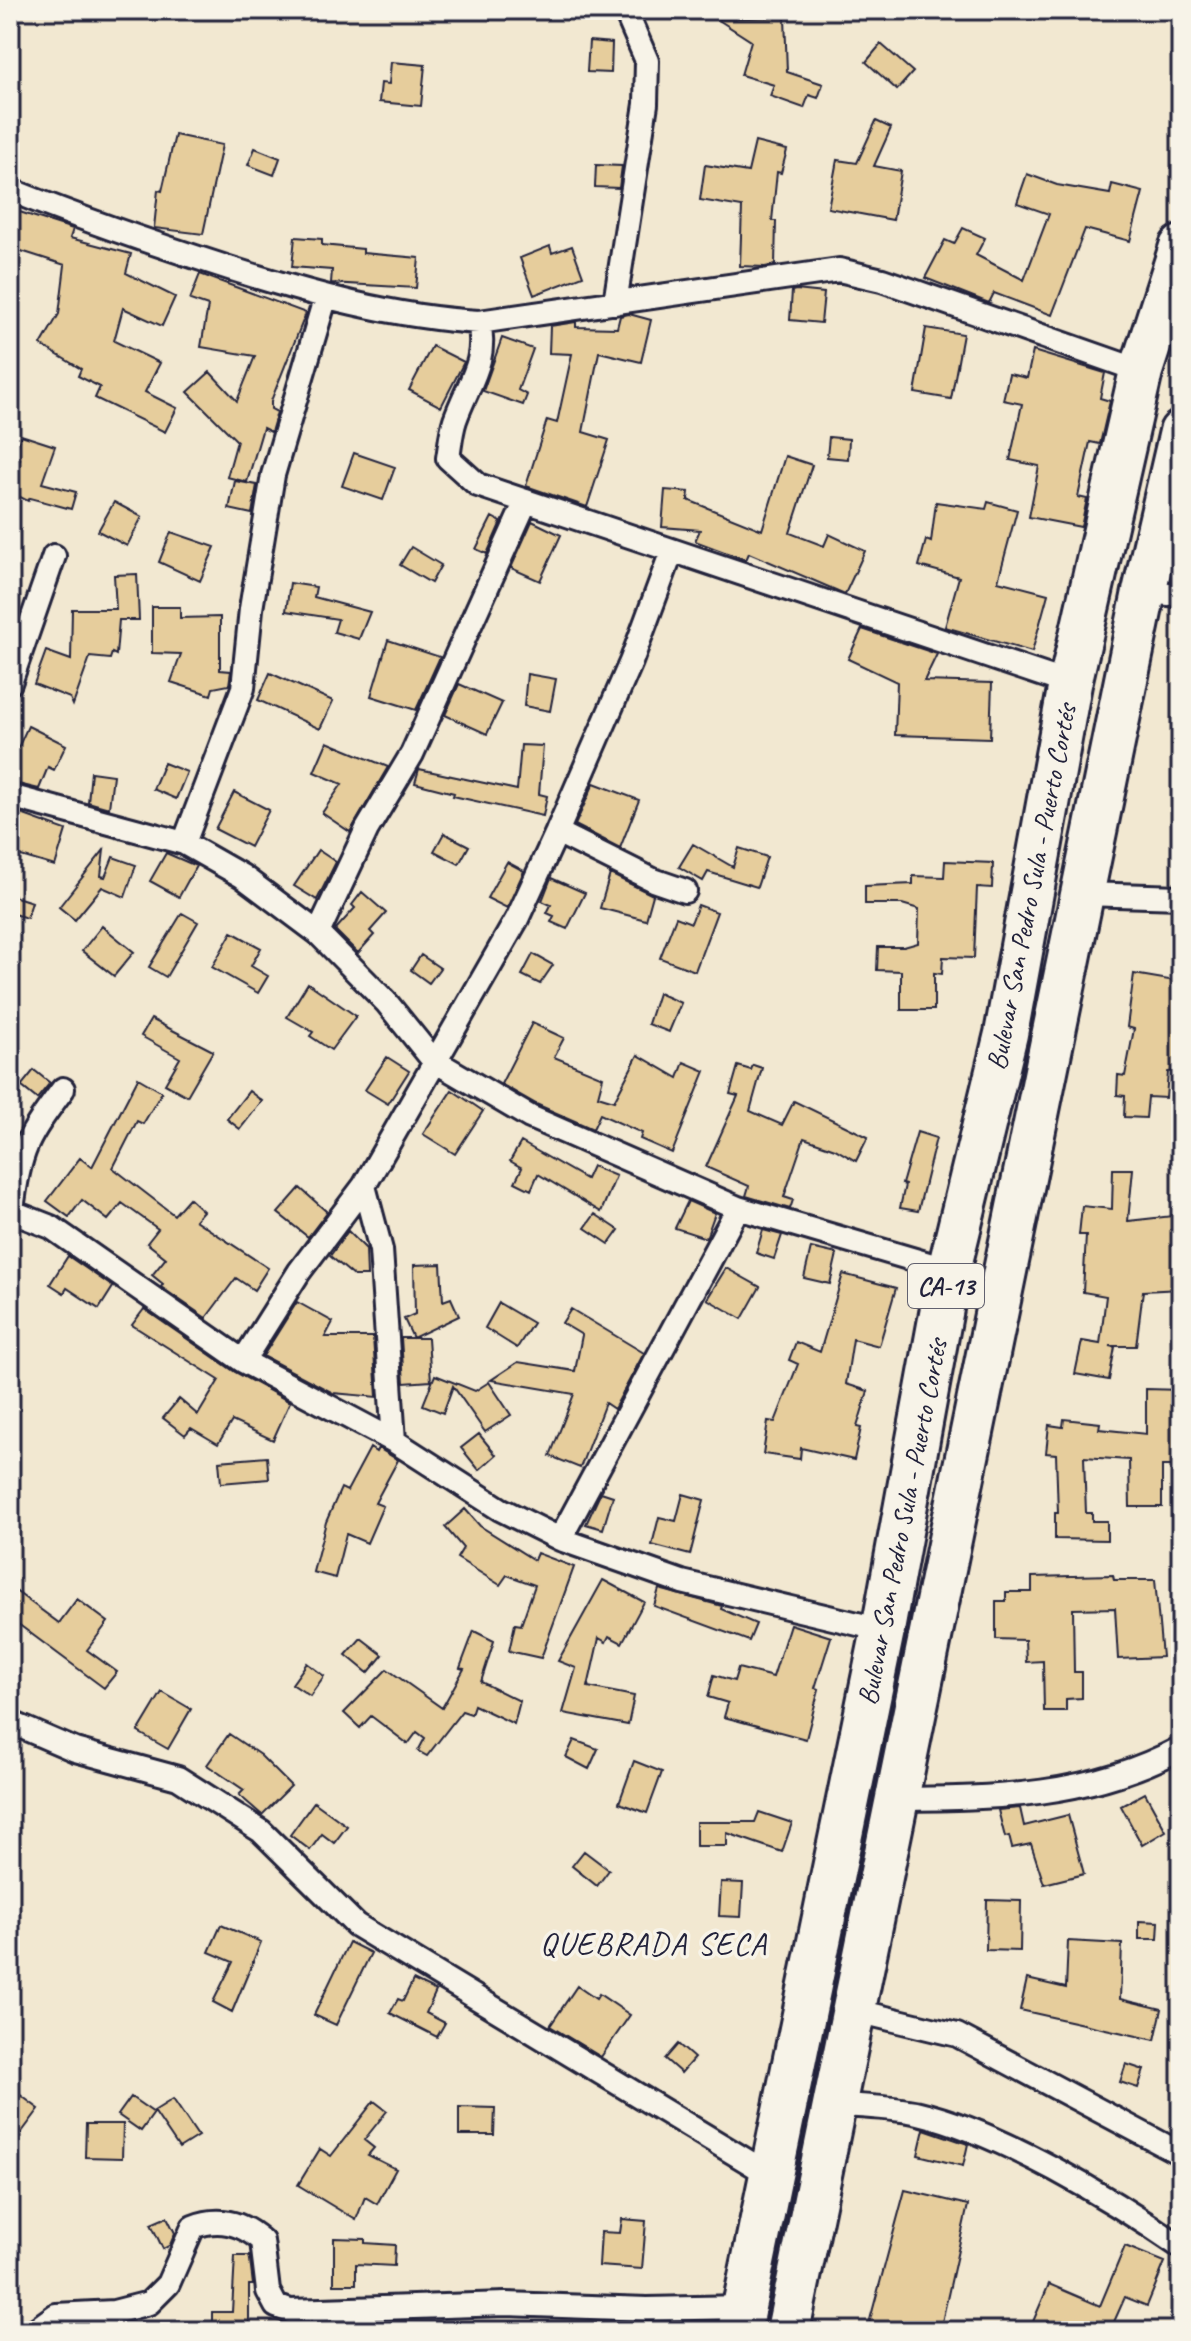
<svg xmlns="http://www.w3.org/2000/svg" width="1191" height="2341" font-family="Caveat,sans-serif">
	<rect width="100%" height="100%" fill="#f2e8d1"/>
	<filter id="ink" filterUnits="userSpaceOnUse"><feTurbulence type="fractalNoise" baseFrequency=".0125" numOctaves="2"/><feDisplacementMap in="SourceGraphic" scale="16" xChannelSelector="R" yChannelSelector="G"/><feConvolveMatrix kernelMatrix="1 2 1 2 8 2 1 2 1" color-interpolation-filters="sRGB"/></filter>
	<g filter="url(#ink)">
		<!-- building -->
		<path fill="#e6cd9c" stroke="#22223b" stroke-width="2" d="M785,17L787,72L823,84L818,98L809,95L804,108L770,96L774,85L741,75L751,41L717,19Z
			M589,41L612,43L611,73L587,72Z
			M881,44L913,72L897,90L866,62Z
			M391,62L425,65L421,106L379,102L381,83L389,84Z
			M876,121L891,128L874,166L901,171L893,220L828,208L837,160L857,163Z
			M175,135L222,145L203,234L154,228L158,190L162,191Z
			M755,142L787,150L781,173L777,172L772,221H776L775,265L765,267L740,266L742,207L700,200L705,165L748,172Z
			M255,148L280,158L274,175L248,165Z
			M596,165L622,166L619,188L595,187Z
			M1027,174L1057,185L1110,194L1112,184L1143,192L1130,241L1085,229L1052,315L994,293L989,303L925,278L945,240L954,244L963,228L985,238L976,255L1024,280L1049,214L1017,203Z
			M10,209L73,229L70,238L131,254L126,273L175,297L162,326L123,308L114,341L160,363L145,392L177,408L165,432L95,398L100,387L78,376L81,369L41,345L59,314L65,265L15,249L18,238L10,235Z
			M295,237L322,239V245L363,249V253L419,258L416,288L331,283L332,270L292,267Z
			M550,246L552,253L572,246L583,276L534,295L520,258Z
			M200,274L306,313L271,401V409L277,412L271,432L263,428L247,482L227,477L237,441L188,392L210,372L237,401L255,356L201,347L208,306L190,300Z
			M796,290L824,293L821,323L790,320L792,291Z
			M629,314L651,320L641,362L599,352L583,432L609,440L587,507L526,486L547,420L557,423L572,354L549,353L550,326L576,322V327L617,328L620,316Z
			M926,328L963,334L951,399L915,393Z
			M502,338L533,349L518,390L527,395L523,405L483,391Z
			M432,346L464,362L441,407L409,390Z
			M1033,351L1105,373L1100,398L1110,401L1100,444L1090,442L1078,497L1087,499L1081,527L1029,517L1039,466L1010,460L1022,404L1003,400L1009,374L1027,378Z
			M21,435L55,446L42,483L76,492L71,509L30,498L28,501L10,492V481L20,459L14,456Z
			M829,437L849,439L848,459L827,457Z
			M354,453L395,467L383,500L342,486Z
			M785,456L812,465L790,533L824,546L829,534L865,551L845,594L749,553L746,560L695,541L700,530L662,527L665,490L689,492L688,500L762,530Z
			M235,481L257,485L252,514L229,509Z
			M114,502L142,517L127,546L98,531Z
			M936,502L986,509L988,502L1017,510L998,581L1048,594L1032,652L945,627L959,577L919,566L926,540L931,542Z
			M492,517L501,522L487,554L476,549Z
			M532,521L561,535L540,581L511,568Z
			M171,532L215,547L200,581L159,562Z
			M411,547L441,565L431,583L400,565Z
			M137,574L139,620H119L116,655L112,653L110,659L90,657L73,705L70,698L34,684L46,651L71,660L72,609H116L114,575Z
			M290,583L316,587L314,597L370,612L359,639L334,632L338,619L286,611Z
			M152,607H180V618L220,617V670L231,671L229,685L213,688L211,695L171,682L181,654L152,653Z
			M862,629L937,654L924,681L992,683L990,738L895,735L897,682L848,659Z
			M388,640L440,657L416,710L371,696Z
			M270,673L333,701L320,729L258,700Z
			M527,674L556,679L550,711L524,706Z
			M459,684L502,703L487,734L445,715Z
			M28,726L66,745L54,770L48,767L39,789L10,782V765Z
			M327,742L388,767L350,832L322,813L342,784L314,772Z
			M521,745L543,746L539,794L547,796L543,816L453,796L454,793L415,783L419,769L517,790Z
			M164,763L187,772L176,799L153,789Z
			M91,772L113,775L109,808L88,802Z
			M594,783L639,800L620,848L575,825Z
			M234,792L269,810L250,847L215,829Z
			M10,810L66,830L55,866L11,853L10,856Z
			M444,833L469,846L459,864L434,851Z
			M693,844L733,867L739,848L767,857L757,887L708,872L703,881L679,867Z
			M104,850L101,876L105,877L113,857L136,865L125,897L102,887L75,920L59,907Z
			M318,850L336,862L317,900L294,886Z
			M166,853L196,866L179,897L150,881Z
			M945,861L993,863L992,888L977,887L974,958L943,957L942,974L934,973V1010H901V971L877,970L878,947H904L918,943L919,909L902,904H865V886L913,884V876L944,877Z
			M507,862L524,871L507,908L487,898Z
			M610,874L653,895L646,920L600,908Z
			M551,878L585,893L567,929L551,922L554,916L547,913L551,905L542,901Z
			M362,892L386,913L370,931L374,935L358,953L335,930L355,908L352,905Z
			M10,895L32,902L27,918L10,913Z
			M698,905L717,912L695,971L660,958L676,917L691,923Z
			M182,913L198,922L166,977L149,967Z
			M102,926L134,952L114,976L82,951Z
			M232,932L261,948L251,966L268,976L258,993L212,967Z
			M533,954L553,965L540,984L522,975Z
			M421,955L440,968L429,983L411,970Z
			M1134,974L1181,982V1070L1168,1072L1166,1098L1148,1097L1146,1118L1124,1117L1125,1096L1117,1095L1118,1075L1125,1076L1134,1029L1127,1027Z
			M308,983L356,1016L331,1050L310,1036L313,1032L287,1017Z
			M658,993L681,1003L669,1032L648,1024Z
			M151,1019L213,1051L187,1096L165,1084L180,1058L141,1036Z
			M532,1023L564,1038L554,1057L603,1077L598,1096L614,1101L638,1055L678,1078L684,1062L705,1071L672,1153L640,1139L642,1133L600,1114L593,1129L536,1104L501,1084Z
			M387,1057L409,1071L388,1104L365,1090Z
			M753,1065L762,1068L750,1111L782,1125L794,1101L868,1137L856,1161L835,1149L804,1138L784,1197L793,1200L790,1209L746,1196L749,1186L706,1167L738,1096L730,1094L738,1066L751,1070Z
			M34,1070L50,1083L37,1099L21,1086Z
			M138,1078L162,1092L143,1124L137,1121L113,1168L174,1215L189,1198L203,1211L195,1220L268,1268L254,1290L236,1278L206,1318L161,1287L163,1284L152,1275L166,1258L147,1243L158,1229L122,1203L108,1220L82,1200L69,1217L47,1201L80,1158L92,1167Z
			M452,1090L483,1111L455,1154L423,1134Z
			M249,1091L262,1101L240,1129L227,1119Z
			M917,1132L936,1138L918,1211L900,1208L905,1185L902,1184Z
			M521,1142L586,1179L592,1166L616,1176L601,1212L538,1174L531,1190L515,1182L522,1168L510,1161Z
			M1113,1169H1133L1128,1221L1181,1215V1289L1143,1291L1136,1346H1110L1115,1347L1109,1380L1075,1374L1082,1341L1100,1344L1106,1296L1083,1292L1086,1235H1079L1082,1206L1112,1209Z
			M300,1188L327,1212L308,1237L278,1213Z
			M688,1201L715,1213L706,1238L675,1228Z
			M595,1214L619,1230L609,1244L585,1228Z
			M763,1230L782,1235L774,1259L756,1253Z
			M348,1231L366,1249L367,1276H354L330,1256Z
			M811,1248L837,1254L830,1284L804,1278Z
			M68,1256L113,1287L99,1309L67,1288L64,1293L50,1284Z
			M441,1264L443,1301L451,1298L459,1316L413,1338L404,1319L415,1314L414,1265Z
			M726,1268L760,1287L742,1319L707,1299Z
			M843,1274L896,1288L879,1346L853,1339L846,1384L868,1391L857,1427L861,1428L854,1460L801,1448L800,1459L763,1454L768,1421L775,1422L798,1364L789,1360L796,1342L820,1352Z
			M297,1302L333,1322L325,1337H373L377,1397L333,1393L263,1356Z
			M499,1303L533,1323L517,1348L485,1328Z
			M144,1309L235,1372L290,1402L273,1440L232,1421L218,1444L191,1428L185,1435L163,1418L179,1399L198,1415L219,1380L132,1325Z
			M571,1309L644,1353L614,1409L605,1403L580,1468L550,1456L574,1394L491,1380L518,1362L575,1371L582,1335L562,1323Z
			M401,1338H428L431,1381L404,1383Z
			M435,1375L475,1391L489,1382L511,1415L485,1432L453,1386L443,1413L423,1405Z
			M1146,1389L1181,1390V1466H1162V1507H1130L1129,1460L1084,1457L1086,1513H1092V1521H1107V1540L1055,1539V1513H1058L1056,1454L1046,1453L1049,1425L1063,1427L1064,1419L1100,1423L1099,1429L1146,1434Z
			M479,1434L496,1455L479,1470L461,1448Z
			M370,1448L376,1452L378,1448L398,1460L375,1503L383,1506L367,1543L346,1534L335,1578L313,1572L326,1522L341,1488L347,1491Z
			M267,1457L269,1479L221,1483L219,1461Z
			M601,1492L613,1496L603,1529L586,1524Z
			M683,1494L704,1500L690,1555L652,1545L659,1517L676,1521Z
			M465,1509L480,1526L534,1560L537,1553L574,1567L541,1658L509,1651L515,1624L521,1625L535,1585L507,1575L500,1585L457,1558L463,1548L445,1527Z
			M1113,1575L1114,1580H1155L1162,1657L1118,1659L1115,1608L1073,1609L1074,1672H1082V1698L1066,1699V1711H1044L1043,1661L1026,1662L1025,1640L996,1639V1601H1006V1592H1032V1577Z
			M603,1580L644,1602L622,1643L609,1636L606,1642L599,1638L588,1687L634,1696L628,1725L563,1713L576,1668L558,1661Z
			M10,1587L59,1623L77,1599L108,1622L87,1650L117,1672L104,1688L10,1618Z
			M659,1589L722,1606L721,1609L756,1624L749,1641L654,1606Z
			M790,1624L831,1637L815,1688L819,1689L806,1739L724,1717L728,1703L708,1697L714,1675L734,1681L738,1668L773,1677Z
			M474,1631L494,1641L481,1682L520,1701L514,1724L474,1705L471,1714L462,1711L427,1756L418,1751L425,1738L417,1732L408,1744L371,1716L360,1728L344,1713L387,1669L442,1708L464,1669L460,1668Z
			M361,1638L383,1655L368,1673L346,1655Z
			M307,1663L324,1676L310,1696L292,1684Z
			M162,1692L191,1709L168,1749L138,1732Z
			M229,1734L260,1755L291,1786L262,1815L239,1795L244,1790L207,1765Z
			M574,1740L598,1749L589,1769L566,1757Z
			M634,1761L662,1772L647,1813L619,1803Z
			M1145,1793L1166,1831L1142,1845L1121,1806Z
			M314,1802L347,1826L334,1843L322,1834L310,1850L290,1835Z
			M1020,1808L1024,1826L1068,1815L1084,1874L1044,1884L1031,1844L1012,1848L1009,1836L1005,1837L998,1810Z
			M759,1812L792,1823L782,1852L727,1833V1846H696V1822H755Z
			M584,1851L609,1870L597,1886L572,1866Z
			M721,1882L743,1883L741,1917L719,1916Z
			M987,1900L1021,1901L1020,1951L986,1950Z
			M1139,1921L1159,1922L1158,1939H1139Z
			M221,1925L261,1942L232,2012L213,2002L233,1962L209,1952Z
			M1068,1941L1122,1944L1120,1999L1162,2009L1155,2040L1020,2010L1027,1979L1066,1988Z
			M349,1942L371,1953L336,2025L314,2015Z
			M413,1980L436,1991L426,2013L445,2023L437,2037L390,2013L398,1999L403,2001Z
			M577,1986L596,1999L599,1994L630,2015L601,2057L550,2026Z
			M678,2044L694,2058L681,2073L665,2059Z
			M1126,2064L1144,2070L1138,2088L1120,2082Z
			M19,2094L39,2109L10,2148V2106Z
			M131,2097L154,2113L141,2131L118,2115Z
			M173,2099L198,2136L179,2148L154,2111Z
			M374,2101L387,2111L364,2140L374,2148L368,2155L396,2169L377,2204L365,2197L356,2220L298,2185L320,2149L331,2156Z
			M459,2107L495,2108L494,2135H459Z
			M86,2124H123L122,2158L85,2157Z
			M924,2129L968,2144L963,2166L918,2155Z
			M905,2190L968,2205L940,2331H867Z
			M167,2217L175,2233L170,2245L163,2249L151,2224Z
			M622,2219L646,2221L642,2269L599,2266L601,2232L620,2233Z
			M334,2238L365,2239V2243L395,2245L394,2266L356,2264V2284H334Z
			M1125,2246L1165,2262L1147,2306L1125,2297L1110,2331H1029L1049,2284L1100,2306Z
			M235,2256H249L250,2260L253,2285H249V2331H212V2312H232Z"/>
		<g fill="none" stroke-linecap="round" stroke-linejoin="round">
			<!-- street casing -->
			<g stroke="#22223b" stroke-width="28">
				<path id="street" d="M10,190C82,219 154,244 229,268C311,294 392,317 479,322L839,270L882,280L1141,371
					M615,303L646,104L647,61L625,10
					M479,322C488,362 468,383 455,420C451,432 450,446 448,458L478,485L1070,684
					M1144,592L1181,595
					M10,683L54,556
					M10,796L184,843L242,876L318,933L387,1003L433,1060L530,1117L738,1208L949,1270
					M557,832L631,662L672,551
					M184,843L243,688L251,609L273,475L325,299
					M1083,894L1181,897
					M318,933L367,829L412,754L526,501
					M364,1186L381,1250L394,1441
					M10,1211L51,1227L243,1361L394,1441L500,1509L560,1539L682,1582L883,1630
					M12,1211C19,1149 27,1138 63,1089
					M243,1361L299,1272L364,1186L517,919L557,832L653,880L685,891
					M560,1539L738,1208
					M10,1722L75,1750L178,1778L261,1831L356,1925L772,2176
					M896,1799C998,1798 1089,1797 1181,1748
					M853,2010L957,2035L1181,2154
					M834,2104C862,2107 892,2107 919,2113C1002,2133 1110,2198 1181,2247
					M34,2331L56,2315L114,2312L149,2303L168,2284L193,2227C218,2217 241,2222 262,2241L268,2291L276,2306L290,2311L506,2304L647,2309L743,2307"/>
			</g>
			<!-- highway casing -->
			<g stroke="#22223b" stroke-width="48">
				<path id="highway" d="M739,2331L883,1630L949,1270L1006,1034L1070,684L1141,371L1181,247
					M788,2331L1144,592L1181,432"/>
			</g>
			<!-- street -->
			<use href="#street" stroke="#f7f3e8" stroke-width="22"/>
			<!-- highway -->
			<use href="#highway" stroke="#f7f3e8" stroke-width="42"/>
		</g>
	</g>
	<g text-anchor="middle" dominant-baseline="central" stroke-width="7" stroke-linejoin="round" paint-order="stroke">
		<!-- shield labels -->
		<rect fill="#f7f3e8" stroke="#62616f" stroke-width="2" x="908" y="1264" width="76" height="44" rx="6"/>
		<g font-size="26" font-weight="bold" fill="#22223b">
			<text x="946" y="1286">CA-13</text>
		</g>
		<!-- street labels -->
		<g font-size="28" fill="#22223b" stroke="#f7f3e8">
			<text transform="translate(1031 887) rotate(-79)">Bulevar San Pedro Sula - Puerto Cortés</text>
			<text transform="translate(902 1522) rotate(-79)">Bulevar San Pedro Sula - Puerto Cortés</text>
		</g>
		<!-- quarter labels -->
		<g font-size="32" letter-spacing="2" fill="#22223b" stroke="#f7f3e8">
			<text x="654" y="1943">QUEBRADA SECA</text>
		</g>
	</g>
	<!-- margin -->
	<rect width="1191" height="2341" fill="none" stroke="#f7f3e8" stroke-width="40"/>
	<rect x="20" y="20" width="1151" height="2301" fill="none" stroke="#22223b" stroke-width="3" filter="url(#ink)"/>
</svg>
